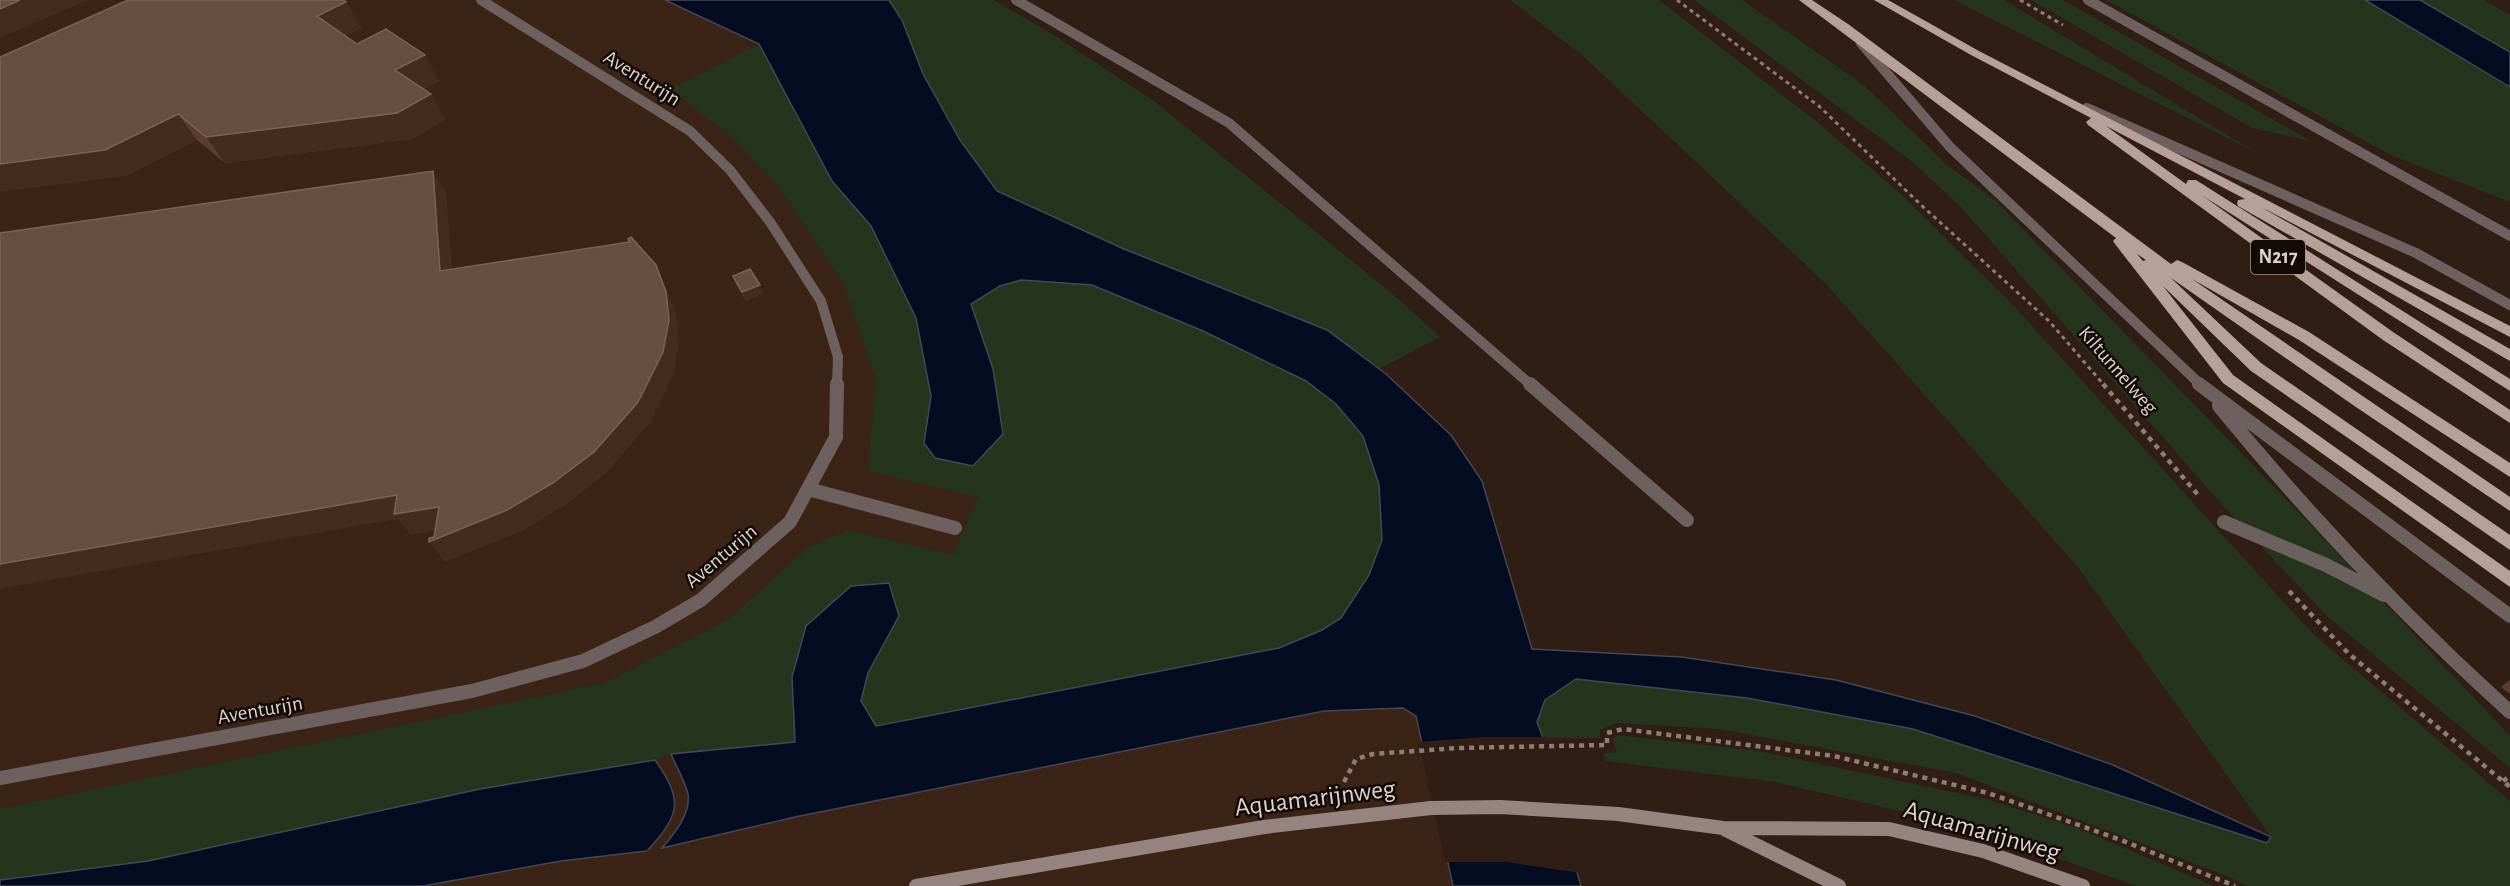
<svg xmlns="http://www.w3.org/2000/svg" width="2510" height="886" font-family="'Alegreya Sans',sans-serif">
	<rect width="100%" height="100%" fill="#301e15"/>
	<!-- built -->
	<path fill="#3b2316" d="M0,0H722L1396,423L1482,886H0Z"/>
	<!-- green -->
	<path fill="#24341d" d="M889,0H994L1049,32L1154,101L1394,295L1440,337L1379,369L1327,330L1124,249L997,191L960,140L923,74L902,20Z
		M1510,0H1659L1816,121L1903,196L2013,305L2312,633L2510,801V886H2248L2219,873L1956,773L1719,729L1616,723L1600,730V738H1543L1537,722L1545,700L1576,679L1747,698L1913,729L2267,843L2271,837L2077,566L1825,283L1582,55Z
		M1694,0H1742L1865,86L1945,163L1995,200L2312,526L2510,736V768L2328,617L2224,507L1960,206L1911,161Z
		M1954,0H2004L2257,153Z
		M2031,0H2063L2311,141L2252,128Z
		M2106,0H2365L2510,87V202L2393,156Z
		M2420,0H2484L2510,15V52Z
		M759,44L832,181L1000,286L1021,280L1092,285L1203,331L1306,381L1336,404L1363,436L1379,485L1382,540L1369,575L1341,618L1322,630L1279,648L876,726L861,701L868,673L899,615L792,677L795,742L671,754L655,760L480,789L148,861L0,880V809L604,683L729,619L807,548L847,530L953,555L978,497L868,471L876,380L843,284L778,186L732,137L670,89Z
		M1617,735L1759,751L1986,799L2080,829L2214,886H2136L1969,827L1775,782L1605,761L1604,753L1617,752L1612,739Z"/>
	<!-- water -->
	<path fill="#040c22" stroke="#454755" stroke-width="1.5" d="M665,0H889L902,20L923,74L960,140L997,191L1124,249L1327,330L1386,374L1451,435L1482,481L1532,649L1682,657L1836,680L1975,716L2113,765L2271,837L2267,843L1913,729L1747,698L1576,679L1545,700L1537,722L1548,752H1541L1581,886H1453L1416,716L1403,708L1324,711L795,817L662,848C674,834 691,814 688,794C685,781 676,766 671,754L795,742L792,677L806,626L851,586L889,583L899,616L868,673L861,701L876,726L1279,648L1322,630L1341,618L1369,575L1382,540L1379,485L1363,436L1336,404L1306,381L1203,331L1092,285L1021,280L1000,286L971,304L993,369L1003,434L973,466L935,458L924,443L931,396L916,318L871,226L832,181L759,44Z
		M2365,0H2420L2510,52V87Z
		M655,760C684,801 680,815 647,851L561,861L423,886H0V880L148,861L480,789Z"/>
	<!-- pier -->
	<path fill="#301e15" d="M1483,737H1546L1551,752L1545,755L1580,873L1506,862H1445L1419,742Z"/>
	<g fill="none" stroke-linecap="round" stroke-linejoin="round">
		<!-- path-far1 -->
		<path stroke="#8e7e77" stroke-width="3" stroke-dasharray="4 4" stroke-linecap="butt" d="M1677,0L1820,107L1921,205L2049,321L2104,385
			M2020,0L2063,25"/>
		<!-- path -->
		<path stroke="#8e7e77" stroke-width="4.5" stroke-dasharray="5 5" stroke-linecap="butt" d="M2103,384L2199,496
			M2289,591L2349,654L2510,787
			M2503,781L2510,776
			M1344,782L1356,759L1373,754L1458,748L1607,745V733L1623,729L1834,756L1988,793L2121,840L2235,886"/>
		<!-- lane-far1 -->
		<path stroke="#6c615f" stroke-width="10" d="M1016,0L1229,123L1531,385
			M1861,43L1950,147L2201,385
			M2087,108L2416,253L2510,305"/>
		<!-- lane -->
		<path stroke="#6c615f" stroke-width="14" d="M1530,384L1687,520
			M2199,384L2510,616
			M2219,406C2309,516 2405,617 2510,712
			M2224,522L2326,565L2384,595"/>
		<!-- street-far1 -->
		<path stroke="#6c615f" stroke-width="10" d="M481,0L690,131L730,170L770,222L821,301L838,357L837,385
			M2088,0L2510,236"/>
		<!-- street -->
		<path stroke="#6c615f" stroke-width="14" d="M808,489L955,528
			M0,778L472,691L583,661L655,627L701,600L790,522L836,437L837,384"/>
		<!-- secondary -->
		<path stroke="#968480" stroke-width="14" d="M1726,830L1839,886
			M916,886L1264,827L1431,808L1500,807L1618,814L1723,828L1889,829L1983,851L2083,886"/>
		<!-- primary -->
		<path fill="#b79f9a" fill-rule="evenodd" d="M1799,0H1812L1848,24L2171,264L2177,260L2182,262L2309,332L2510,463V477L2299,340L2192,279L2510,497V511L2353,405L2171,278L2261,363L2510,535V550L2251,371L2163,286L2233,375L2510,571V587L2223,383L2115,244L2113,241L2116,238ZM2137,254L2146,260L2143,261Z
			M1874,0H1888L1979,51L2510,326V337L2261,207L2510,349V361L2238,206L2237,203L2238,200L2245,199L2106,126L2186,184L2188,180H2196L2510,379V391L2203,196L2393,332L2510,410V423L2383,340L2088,125L2086,122L2091,118L1971,55Z"/>
	</g>
	<!-- wall -->
	<path fill="#593e30" d="M128,0L346,2L361,28L345,36L357,44L439,81L423,89L431,94L445,120L412,139L225,163L197,140L126,176Z
		M733,276L763,294L746,301L736,284Z
		M2510,680V694L2501,687Z"/>
	<!-- shaded-wall -->
	<path fill="#432b1e" d="M20,0H88L0,38V9Z
		M346,2L361,28L333,42L317,16Z
		M425,55L439,81L410,96L395,70Z
		M431,94L445,120L412,139L225,163L206,137Z
		M178,114L197,140L126,176L0,192V164Z
		M433,171L446,193L454,293L440,271Z
		M656,265L676,313L679,342L674,373L650,423L606,473L567,504L522,531L445,562L429,542L507,510Z
		M760,285L763,294L746,301L742,292Z
		M397,495L439,507L455,527L411,535L397,519L0,589V564Z"/>
	<!-- building -->
	<path fill="#674e40" stroke="#7a6256" stroke-width="1.5" d="M0,0H20L0,9Z
		M128,0H343L346,2L317,16L357,44L386,29L425,55L395,70L431,94L397,113L206,137L178,114L105,150L0,164V57Z
		M433,171L440,271L630,242L628,239L631,237L656,265L666,292L669,320L663,352L638,402L594,452L553,483L507,510L429,542V538L434,537L439,507L394,514L397,495L0,564V233Z
		M750,269L760,285L742,292L733,276Z"/>
	<g text-anchor="middle" dominant-baseline="central" stroke-width="5" stroke-linejoin="round" paint-order="stroke">
		<!-- shield labels -->
		<rect fill="#120a07" stroke="#a19590" stroke-width="1.5" x="2251" y="240" width="54" height="34" rx="4.5"/>
		<g font-size="20" font-weight="bold" fill="#ded1cb">
			<text x="2278" y="257">N217</text>
		</g>
		<!-- street labels -->
		<g font-size="21" fill="#ded1cb" stroke="#120a07">
			<text transform="translate(642 78) rotate(32)">Aventurijn</text>
			<text transform="translate(2118 370) rotate(49)">Kiltunnelweg</text>
			<text transform="translate(721 556) rotate(-40)">Aventurijn</text>
			<text transform="translate(260 710) rotate(-10)">Aventurijn</text>
		</g>
		<!-- near-street labels -->
		<g font-size="26" fill="#ded1cb" stroke="#120a07">
			<text transform="translate(1315 798) rotate(-7)">Aquamarijnweg</text>
			<text transform="translate(1982 831) rotate(16)">Aquamarijnweg</text>
		</g>
	</g>
</svg>
